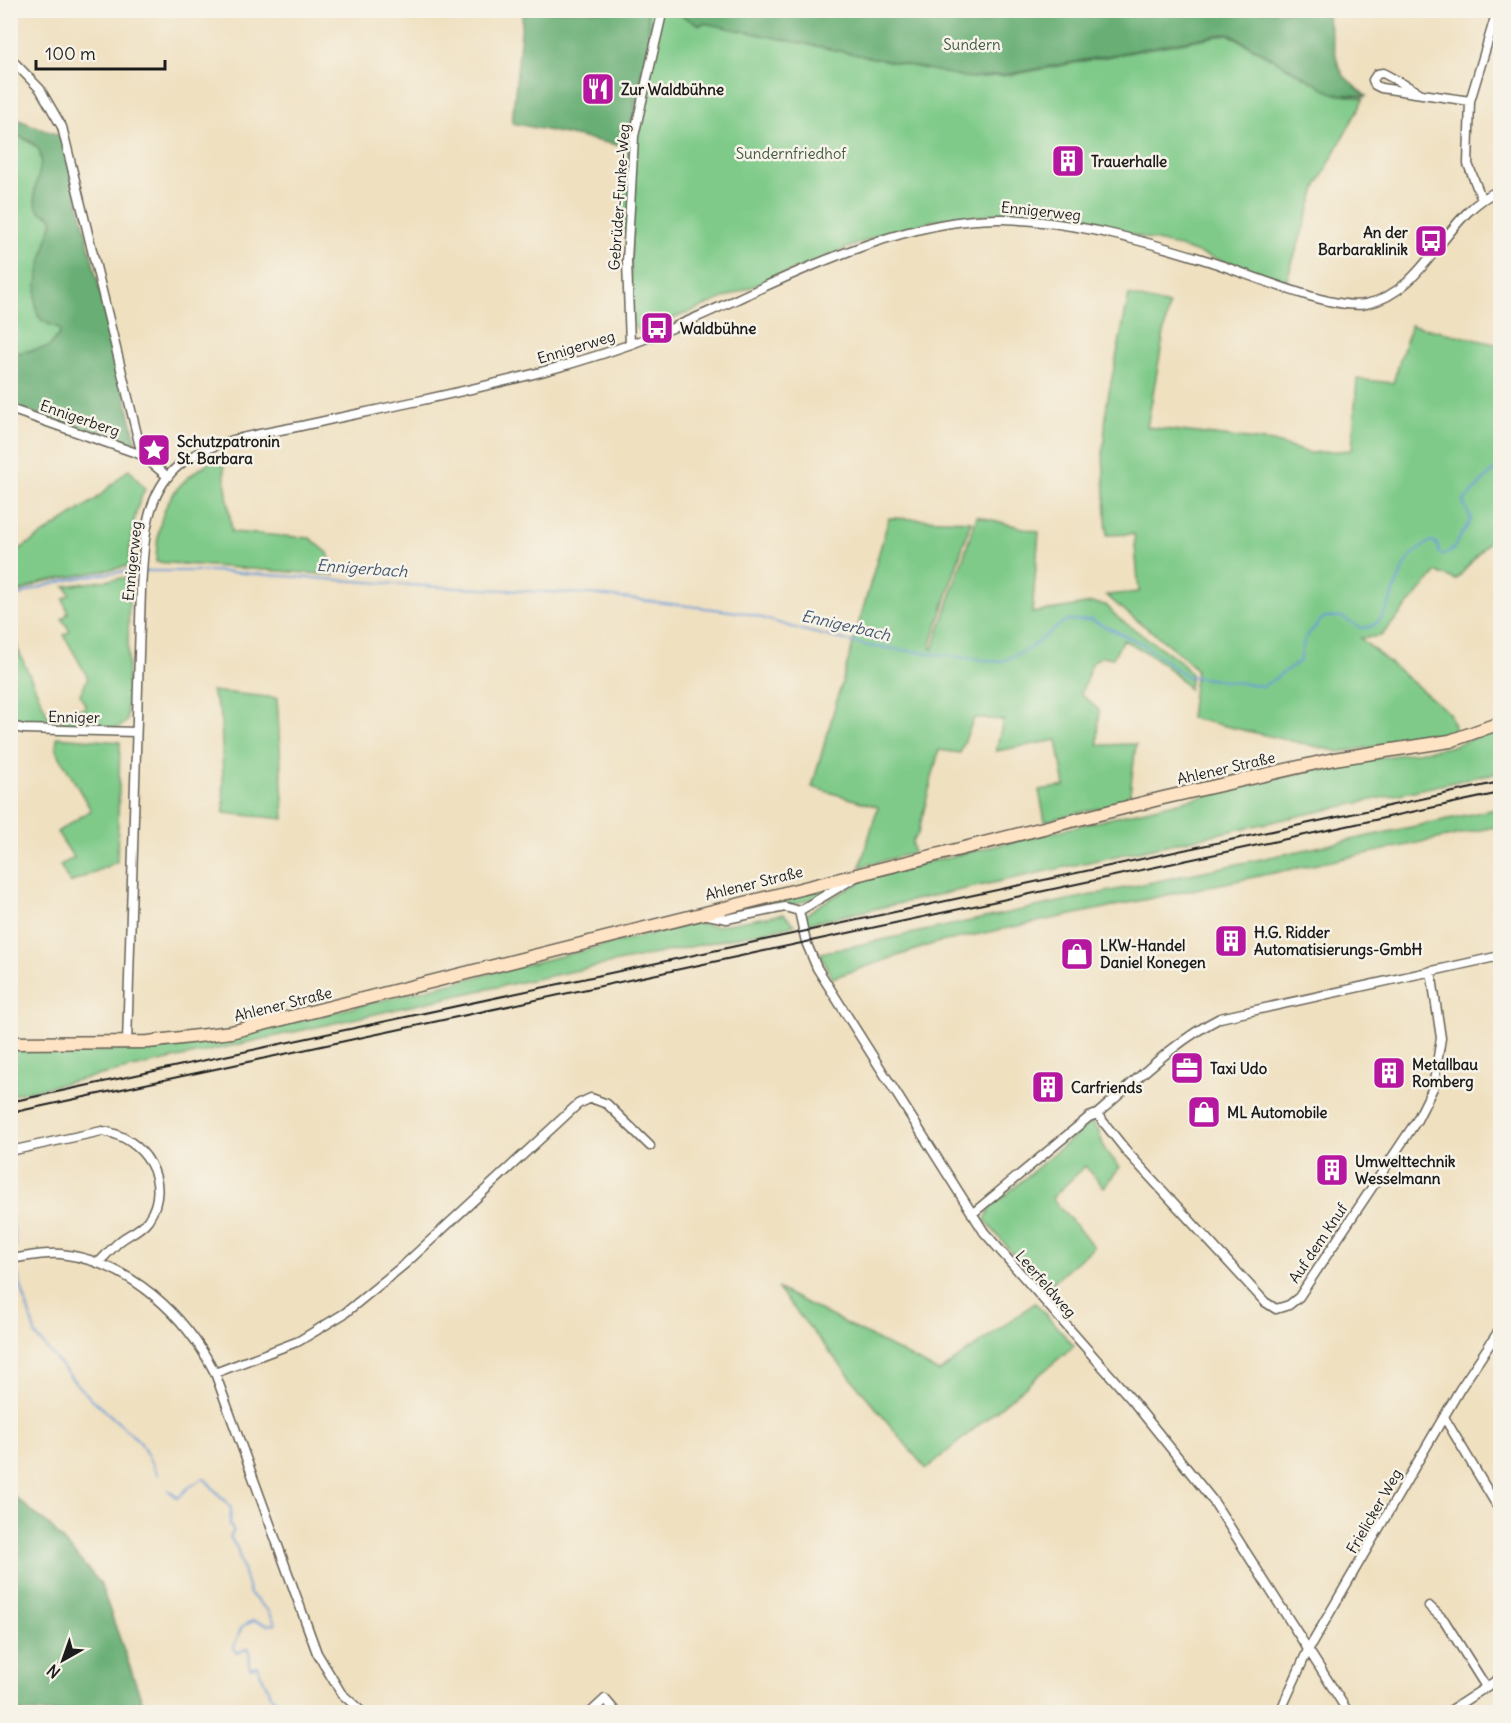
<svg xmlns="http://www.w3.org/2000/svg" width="1511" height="1723" font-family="Delius,sans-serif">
	<rect width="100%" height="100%" fill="#f7f3e8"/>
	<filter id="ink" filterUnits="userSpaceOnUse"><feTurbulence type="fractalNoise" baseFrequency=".0167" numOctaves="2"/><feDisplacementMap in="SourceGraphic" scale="12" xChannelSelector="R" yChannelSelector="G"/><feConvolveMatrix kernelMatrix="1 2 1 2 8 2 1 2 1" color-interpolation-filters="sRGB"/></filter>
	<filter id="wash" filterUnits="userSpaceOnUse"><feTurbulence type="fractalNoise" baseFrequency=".008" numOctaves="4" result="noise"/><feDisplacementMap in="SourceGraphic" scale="24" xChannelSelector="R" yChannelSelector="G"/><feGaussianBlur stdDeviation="1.35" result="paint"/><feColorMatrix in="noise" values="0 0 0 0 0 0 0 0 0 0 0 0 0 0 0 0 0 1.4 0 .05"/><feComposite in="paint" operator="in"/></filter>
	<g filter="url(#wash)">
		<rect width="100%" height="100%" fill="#efe0c0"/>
		<!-- green -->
		<path fill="#7fca89" stroke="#4e7352" stroke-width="1.5" d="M647,11H673L677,15L679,12L700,25L704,23L716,25L970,78L1011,75L1228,34L1334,94L1364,98L1317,186L1286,282L1180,247L1070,219L1004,214L967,217L935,220L875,237L640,332L631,323V237L634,233L622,231C622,188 627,148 634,106C640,73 654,44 647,11Z
			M20,136L39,149L42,166L34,194L44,214L52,217L53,221C48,240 29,301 39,317C44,323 52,325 59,328L60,333L49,347L11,354L10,138Z
			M1129,295L1169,305L1147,427L1273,442L1309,453L1352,450L1357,379L1393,383L1411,325L1500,345V528L1456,580L1437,572L1381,636L1360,638L1449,713L1456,732L1414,741L1340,752L1190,718L1196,669C1169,641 1134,621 1106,595L1139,592L1134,534L1107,535L1103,453L1107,402Z
			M222,455L232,532L310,538L328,553L334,575L156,562C158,505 171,483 222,455Z
			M129,469L145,489C133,514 130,538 129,566L42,582L11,596V555L95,500Z
			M977,516L1039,532L1032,613L1092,603L1106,605L1118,618L1180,661L1191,674L1189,689C1171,667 1149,652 1123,640L1113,658L1102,656L1092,663L1081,694L1099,710L1098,745L1136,744L1129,801L1045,821L1039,790L1065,786L1057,740L996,751L1003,720L974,718L960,753L939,750L918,834L912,841L913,853L860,867L878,807L812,787L889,518L971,521L930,648L933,649Z
			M129,577L127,721L119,728L66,726L57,717L86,707L80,694L88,678L64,635L70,631L62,619L68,613L63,599L70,594L65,586Z
			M10,615L18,650L50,720L46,726L11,723Z
			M211,691L277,698L284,819L224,813L221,716Z
			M1500,729V772L805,924V916C820,901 850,890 869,876L1334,765L1449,747Z
			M57,737L120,742L117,862L70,883L60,865L74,858L57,832L91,810L56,750Z
			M1500,808V826L936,943L832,978L820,953Z
			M839,882C811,908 762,909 726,917L718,916Z
			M784,914L795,925L478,991L11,1095L10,1049L106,1051L166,1048L233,1037L694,923L715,926Z
			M1091,1122L1098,1130L1105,1150L1120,1167L1104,1187L1085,1166L1052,1198L1094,1247L1043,1291L985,1220L990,1208Z
			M777,1288L939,1372L1035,1303L1074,1346L926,1469Z"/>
		<!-- forest -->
		<path fill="#67ae75" stroke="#426548" stroke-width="1.5" d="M523,11H647L650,41L637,89L627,147L512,123Z
			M672,11H1326L1338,64L1344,76L1366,96L1334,94L1228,33L1010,74L970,78L704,23L700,25Z
			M11,117L63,137L136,441L131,447L11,405V354L49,347L60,333L59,328C52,325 43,323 39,317C28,299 47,241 53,221L49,215L40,212C21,189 60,157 28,140C21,136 18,136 11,138Z
			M10,1493L51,1527L100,1583L146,1712H11Z"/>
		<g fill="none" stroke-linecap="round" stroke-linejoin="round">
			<!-- stream -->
			<path stroke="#6e9cd6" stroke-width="2" d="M144,571H212L439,587L590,594L746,613L802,630L869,646L1000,662L1027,650L1065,621L1091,620L1143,644L1186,676L1264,686L1300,661L1305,638L1324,617H1342L1361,628C1390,631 1394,577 1409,559C1414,552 1424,546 1431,541L1437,544L1439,553L1443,555L1453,550C1457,538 1466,531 1471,519L1463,502L1494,470L1500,471
				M10,601C37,582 106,572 138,571
				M10,1222L13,1225L16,1248
				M16,1269L36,1336L81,1389L140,1442L158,1475
				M168,1490L178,1498L188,1488L204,1478L231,1508L230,1525L234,1531L230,1537L237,1548L250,1594L267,1610L276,1624L267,1625L254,1621L242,1626L234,1647L236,1653L249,1648L250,1668L257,1666L271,1695L285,1712"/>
		</g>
	</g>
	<g filter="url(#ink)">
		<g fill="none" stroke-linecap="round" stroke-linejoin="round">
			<!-- minor casing -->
			<g stroke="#666155" stroke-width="11">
				<path id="minor" d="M10,58L40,89L62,127L142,455
					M1420,93L1383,73L1377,74L1373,80L1375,85L1381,88L1470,101
					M1482,200L1468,164L1470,101L1497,11
					M630,344L627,261L634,136L661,18
					M10,409L142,455L168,477
					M10,726L24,729L136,732
					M799,911L806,942L817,968L984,1232L1131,1399L1214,1502L1348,1712
					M799,911L856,877
					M703,914L727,919L785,907L799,911
					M127,1043L141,589C144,547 143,496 178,466C209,440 257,435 296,427C336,418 377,410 418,401C500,383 580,365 658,334C763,291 889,217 1003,219C1071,221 1138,239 1202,259C1240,270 1331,311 1366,304C1428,291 1444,213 1500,190
					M1097,1114L1128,1153L1265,1302L1276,1309L1289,1305L1299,1297L1417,1120L1433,1088L1441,1038L1431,971
					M10,1151L102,1131C143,1136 174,1182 148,1220C140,1231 128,1234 119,1242C112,1248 106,1255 99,1262
					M972,1214L1089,1117L1097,1114C1137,1080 1173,1042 1220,1018L1500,956
					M10,1259C26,1257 45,1252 61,1254C129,1262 185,1314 215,1373L317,1653L341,1693L362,1712
					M215,1373L299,1341L345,1313L405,1264L578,1104L591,1098L607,1104L650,1146
					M1444,1417L1500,1511
					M1429,1606L1444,1620L1486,1687
					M591,1712L605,1699L616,1712
					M1280,1712L1307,1652L1460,1389L1500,1329
					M1448,1712L1500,1678"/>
			</g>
			<!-- secondary casing -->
			<g stroke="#666155" stroke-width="15">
				<path id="secondary" d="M10,1043L148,1042L231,1032L1163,798L1334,759L1450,741L1500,723"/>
			</g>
			<!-- minor -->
			<use href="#minor" stroke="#fff" stroke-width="8"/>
			<!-- secondary -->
			<use href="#secondary" stroke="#fee4c5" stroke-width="12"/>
			<!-- rail -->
			<path stroke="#1c1c1c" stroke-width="2" d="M10,1102L1500,782
				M10,1113L1500,793"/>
		</g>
	</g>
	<!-- icons -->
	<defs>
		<g id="restaurant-square" transform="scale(1.725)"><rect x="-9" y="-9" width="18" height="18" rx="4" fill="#b5179e" stroke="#f7f3e8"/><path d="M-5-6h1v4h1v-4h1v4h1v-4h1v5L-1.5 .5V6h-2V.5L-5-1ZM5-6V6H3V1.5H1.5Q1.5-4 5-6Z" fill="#fff"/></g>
		<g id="building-square" transform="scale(1.725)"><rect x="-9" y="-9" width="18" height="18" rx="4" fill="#b5179e" stroke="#f7f3e8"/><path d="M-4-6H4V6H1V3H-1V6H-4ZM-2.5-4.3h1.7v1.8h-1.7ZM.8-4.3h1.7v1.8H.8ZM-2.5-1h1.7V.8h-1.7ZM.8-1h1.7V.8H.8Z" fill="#fff"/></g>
		<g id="bus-square" transform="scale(1.725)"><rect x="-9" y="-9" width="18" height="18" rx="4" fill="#b5179e" stroke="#f7f3e8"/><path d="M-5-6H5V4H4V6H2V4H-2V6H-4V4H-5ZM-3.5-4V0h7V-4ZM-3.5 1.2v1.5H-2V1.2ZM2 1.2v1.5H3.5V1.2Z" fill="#fff"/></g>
		<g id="sight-square" transform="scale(1.725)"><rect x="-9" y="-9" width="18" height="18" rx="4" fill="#b5179e" stroke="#f7f3e8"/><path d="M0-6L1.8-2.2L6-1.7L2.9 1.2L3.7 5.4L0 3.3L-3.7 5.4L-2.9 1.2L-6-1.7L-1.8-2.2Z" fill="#fff"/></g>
		<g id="shop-square" transform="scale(1.725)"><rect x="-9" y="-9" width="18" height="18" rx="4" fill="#b5179e" stroke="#f7f3e8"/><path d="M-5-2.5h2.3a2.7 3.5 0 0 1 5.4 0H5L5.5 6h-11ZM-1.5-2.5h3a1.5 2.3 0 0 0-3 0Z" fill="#fff"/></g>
		<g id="office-square" transform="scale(1.725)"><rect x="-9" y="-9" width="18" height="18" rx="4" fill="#b5179e" stroke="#f7f3e8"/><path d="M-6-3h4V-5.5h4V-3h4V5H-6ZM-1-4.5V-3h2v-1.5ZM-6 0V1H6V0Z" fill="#fff"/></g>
	</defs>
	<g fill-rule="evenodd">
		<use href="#restaurant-square" x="598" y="89"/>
		<use href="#building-square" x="1068" y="161"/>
		<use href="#bus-square" x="1431" y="241"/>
		<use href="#bus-square" x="657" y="328"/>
		<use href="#sight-square" x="154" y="450"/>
		<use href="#building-square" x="1231" y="941"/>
		<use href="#shop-square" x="1077" y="954"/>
		<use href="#office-square" x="1187" y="1068"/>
		<use href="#building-square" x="1389" y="1073"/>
		<use href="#building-square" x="1048" y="1087"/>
		<use href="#shop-square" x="1204" y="1112"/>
		<use href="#building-square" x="1332" y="1170"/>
	</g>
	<g text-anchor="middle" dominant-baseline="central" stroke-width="5" stroke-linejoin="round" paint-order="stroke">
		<!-- park labels -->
		<g font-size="15" fill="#3f5942" stroke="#f7f3e8">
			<text x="972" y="44">Sundern</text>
			<text x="791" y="153">Sundernfriedhof</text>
		</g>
		<!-- poi labels -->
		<g font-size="15" font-weight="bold" fill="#1c1c1c" stroke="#f7f3e8" text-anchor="start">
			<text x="621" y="89">Zur Waldbühne</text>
			<text x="1091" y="161">Trauerhalle</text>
			<text x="1408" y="232" text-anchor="end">An der<tspan x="1408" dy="17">Barbaraklinik</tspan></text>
			<text x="680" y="328">Waldbühne</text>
			<text x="177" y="441">Schutzpatronin<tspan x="177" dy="17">St. Barbara</tspan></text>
			<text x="1254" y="932">H.G. Ridder<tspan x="1254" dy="17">Automatisierungs-GmbH</tspan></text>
			<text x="1100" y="945">LKW-Handel<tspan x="1100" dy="17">Daniel Konegen</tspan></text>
			<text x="1412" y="1064">Metallbau<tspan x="1412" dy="17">Romberg</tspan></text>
			<text x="1210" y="1068">Taxi Udo</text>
			<text x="1071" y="1087">Carfriends</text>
			<text x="1227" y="1112">ML Automobile</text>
			<text x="1355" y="1161">Umwelttechnik<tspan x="1355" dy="17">Wesselmann</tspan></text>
		</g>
		<!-- street labels -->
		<g font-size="15" fill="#1c1c1c" stroke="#f7f3e8">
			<text transform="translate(619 197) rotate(-86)">Gebrüder-Funke-Weg</text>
			<text transform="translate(1041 211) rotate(6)">Ennigerweg</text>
			<text transform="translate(576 347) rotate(-17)">Ennigerweg</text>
			<text transform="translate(80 418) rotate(19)">Ennigerberg</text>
			<text transform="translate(132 561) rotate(-84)">Ennigerweg</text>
			<text transform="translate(74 717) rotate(1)">Enniger</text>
			<text transform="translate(1226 768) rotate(-13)">Ahlener Straße</text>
			<text transform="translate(754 883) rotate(-14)">Ahlener Straße</text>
			<text transform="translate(283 1004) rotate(-14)">Ahlener Straße</text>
			<text transform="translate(1318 1243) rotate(-56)">Auf dem Knuf</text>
			<text transform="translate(1046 1284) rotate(49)">Leerfeldweg</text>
			<text transform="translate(1374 1511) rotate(-60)">Frielicker Weg</text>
		</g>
		<!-- water labels -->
		<g font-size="16" font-style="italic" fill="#415670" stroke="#f7f3e8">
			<text transform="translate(362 568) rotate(4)">Ennigerbach</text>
			<text transform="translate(846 625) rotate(13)">Ennigerbach</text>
		</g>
	</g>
	<!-- margin -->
	<rect width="1511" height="1723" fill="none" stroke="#f7f3e8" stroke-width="36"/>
	<!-- north arrow -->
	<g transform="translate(63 1660) rotate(220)" stroke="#f7f3e8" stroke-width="4.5" paint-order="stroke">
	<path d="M0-4.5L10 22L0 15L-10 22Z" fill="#1c1c1c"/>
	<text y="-9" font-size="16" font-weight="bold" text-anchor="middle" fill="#1c1c1c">N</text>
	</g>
	<!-- scale -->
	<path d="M36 60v9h129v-9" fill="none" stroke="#1c1c1c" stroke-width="3"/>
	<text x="45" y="60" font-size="18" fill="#1c1c1c" stroke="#f7f3e8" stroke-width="4.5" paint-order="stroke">100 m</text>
</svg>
